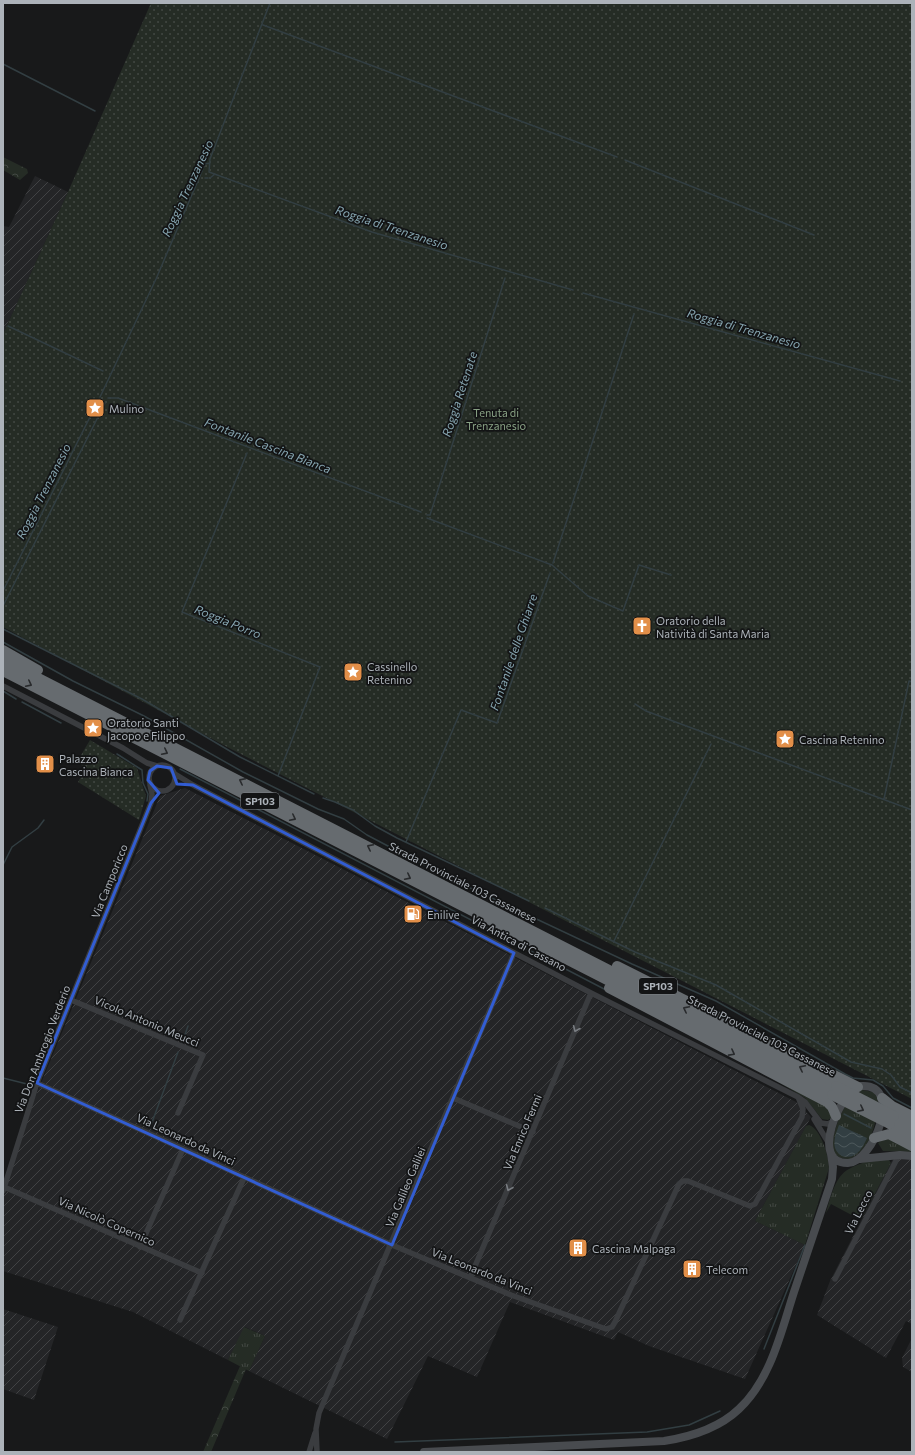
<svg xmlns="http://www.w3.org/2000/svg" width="915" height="1455" font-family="Commissioner,sans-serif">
	<defs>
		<pattern id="industrial-furrows" width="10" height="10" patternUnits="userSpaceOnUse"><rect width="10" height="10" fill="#242527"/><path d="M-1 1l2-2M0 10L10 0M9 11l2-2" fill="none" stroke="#414244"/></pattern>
		<pattern id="grass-tufts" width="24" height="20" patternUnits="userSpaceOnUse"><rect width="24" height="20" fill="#252c25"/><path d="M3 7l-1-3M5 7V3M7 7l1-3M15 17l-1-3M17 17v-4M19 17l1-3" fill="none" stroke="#424843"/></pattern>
		<pattern id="forest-crowns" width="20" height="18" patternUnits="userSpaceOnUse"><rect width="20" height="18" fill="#252c25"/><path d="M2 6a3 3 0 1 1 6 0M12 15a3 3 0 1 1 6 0" fill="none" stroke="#424843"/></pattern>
		<pattern id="park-dots" width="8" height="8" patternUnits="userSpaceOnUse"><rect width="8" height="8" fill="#252c25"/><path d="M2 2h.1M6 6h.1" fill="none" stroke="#424843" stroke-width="1.8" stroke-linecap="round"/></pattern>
		<pattern id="water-waves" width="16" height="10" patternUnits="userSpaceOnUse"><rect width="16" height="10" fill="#323e42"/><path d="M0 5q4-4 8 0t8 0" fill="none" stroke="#4d585b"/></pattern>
	</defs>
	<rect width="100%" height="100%" fill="#18191a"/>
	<!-- industrial -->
	<path fill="url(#industrial-furrows)" d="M35,176L68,192L3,334V226L9,227Z
		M185,788L798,1103L811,1117L755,1221L805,1245L745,1379L649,1346L618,1332L614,1340L510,1302L477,1377L428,1356L387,1439L249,1371L265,1336L245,1327L228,1360L133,1312L3,1271V1197L32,1105L160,796Z
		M897,1151L912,1153V1324L906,1321L886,1358L817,1315L830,1281Z
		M3,1309L58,1327L34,1400L3,1389Z
		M912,1338V1372L903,1367L902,1358Z"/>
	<!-- grass -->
	<path fill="url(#grass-tufts)" d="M768,1076L827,1103L832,1117L828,1120L822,1119L805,1098Z
		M862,1090L873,1092L878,1098C877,1122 872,1147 851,1159C846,1159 840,1159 836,1155C826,1144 842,1110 849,1099C852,1095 858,1092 862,1090Z
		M809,1125C821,1129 829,1157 829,1168L805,1245L755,1221L806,1126Z
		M886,1138L912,1149V1152L883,1151L878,1143Z
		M869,1160H889L891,1163L861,1220L831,1204L826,1213C830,1199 835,1176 849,1169C855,1165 862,1164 869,1160Z
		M244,1327L265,1336L249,1371L228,1360Z"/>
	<!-- forest -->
	<path fill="url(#forest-crowns)" d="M3,157L27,169L28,173L20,180L3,170Z
		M240,1366L246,1369L211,1452H203Z"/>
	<!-- park -->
	<path fill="url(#park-dots)" d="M151,3H912V1099L231,749L3,627V334L68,192Z
		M90,740L137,768L146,796L139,820L78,782L86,768L77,762Z"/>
	<!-- water -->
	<path fill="url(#water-waves)" d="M839,1125L867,1138C862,1149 856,1160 842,1156C830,1149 835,1136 839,1125Z"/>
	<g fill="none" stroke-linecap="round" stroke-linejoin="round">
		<!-- stream -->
		<path stroke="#323e42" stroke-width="1.5" d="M270,3L210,159L209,172L372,232L573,290
			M263,25L617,157
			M3,64L95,111
			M625,160L814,235
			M205,178H208
			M210,178L215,174
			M583,293L900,381
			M8,326L103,371
			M100,397L156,279L205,164L210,163
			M108,398H118L163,415L421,512
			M247,453L182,612L320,667L278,776
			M427,515H430L505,278
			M427,518L552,565L588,596L623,611L639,565L671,575
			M553,563L634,314
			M3,591L99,399
			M3,606L105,403
			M3,629L142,699L240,757L314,794
			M3,642L73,681L144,716L243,772L318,809L344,819L367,835L445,876L632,964L716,1001L845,1074L853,1078L873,1080L883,1086L893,1098L912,1108
			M3,691L16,699
			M22,702L61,723
			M635,704L646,711L912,810
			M117,754L142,770L143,783L148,794L147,801
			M180,769L606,990
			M323,798L335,802L353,810L375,826L397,838L529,901
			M884,799L909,681L912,682
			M406,842L461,710L497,723L550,573
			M3,865L12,847L38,828L44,820
			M545,908L635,952L716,985L851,1062L882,1069L891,1075L900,1087L912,1093
			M614,941L711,744
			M182,1043L188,1026
			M3,1078L27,1084
			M844,1114L871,1128
			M151,1125L178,1052
			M764,1349L805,1245
			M395,1442L647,1432L689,1425L720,1411"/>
		<!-- street -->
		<path stroke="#3a3c3f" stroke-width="5.5" d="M3,686L123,748L147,763L157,766
			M149 778a13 13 0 1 1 26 0a13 13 0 1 1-26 0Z
			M175,774L193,785L591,993L798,1097L805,1102L821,1123L828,1124L834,1121
			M71,1000L203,1055L178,1113
			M37,1083L183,1149L392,1245L511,1295L606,1329L612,1327L615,1322L679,1184L683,1181H688L745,1204L750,1206L755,1204L802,1117L803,1109L798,1097
			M453,1098L533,1132
			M814,1119L828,1142
			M4,1187L202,1273
			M3,1191L37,1083L151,803L152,794L150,785
			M140,1247L183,1149
			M470,1278L591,993
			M835,1279L899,1155
			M180,1320L244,1178
			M309,1452L315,1433
			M317,1452L316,1429L319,1413L514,953"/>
		<!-- secondary -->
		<path stroke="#484b4f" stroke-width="8" d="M861,1086C905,1083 873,1163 848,1163C809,1164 839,1092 861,1086Z
			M860,1159L900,1155L912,1156
			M424,1452L664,1441C690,1437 719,1428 739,1409C771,1379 781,1332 794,1292C807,1254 819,1217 832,1179L833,1167L831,1154"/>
		<!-- highway -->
		<path stroke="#666b6f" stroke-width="10" d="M3,650L38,670
			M3,660L836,1086
			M3,671L832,1095
			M617,966L858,1087
			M609,988L827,1102L832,1107L836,1116
			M882,1098L892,1106L912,1116
			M894,1116L912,1125
			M890,1124L912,1136
			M874,1138L889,1134L912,1146"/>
		<!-- highway-bridge -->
		<path stroke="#666b6f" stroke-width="10" d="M836,1086L894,1116
			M832,1095L890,1124"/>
	</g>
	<!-- one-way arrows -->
	<defs><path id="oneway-chevron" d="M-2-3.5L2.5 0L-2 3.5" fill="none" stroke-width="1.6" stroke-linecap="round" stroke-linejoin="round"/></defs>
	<g stroke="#282a2c">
		<use href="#oneway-chevron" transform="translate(29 684) rotate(27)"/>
		<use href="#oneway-chevron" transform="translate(165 752) rotate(27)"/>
		<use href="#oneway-chevron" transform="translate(242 781) rotate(-153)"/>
		<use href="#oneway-chevron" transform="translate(293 818) rotate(27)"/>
		<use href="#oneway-chevron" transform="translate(370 847) rotate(-153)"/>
		<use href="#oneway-chevron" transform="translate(408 877) rotate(27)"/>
		<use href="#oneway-chevron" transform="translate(686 1009) rotate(-153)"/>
		<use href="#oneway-chevron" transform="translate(732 1053) rotate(28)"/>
		<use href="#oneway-chevron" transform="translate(802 1068) rotate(-153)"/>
		<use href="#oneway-chevron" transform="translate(861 1109) rotate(27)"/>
	</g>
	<g stroke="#797d82">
		<use href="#oneway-chevron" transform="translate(576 1029) rotate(113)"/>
		<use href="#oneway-chevron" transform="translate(509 1188) rotate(113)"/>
	</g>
	<!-- marked area -->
	<path fill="none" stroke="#325dd3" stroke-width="3" stroke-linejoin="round" d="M157,766L171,768L177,784L193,785L514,953L392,1245L37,1083L151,803L159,793L148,780L150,771Z"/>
	<!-- icons -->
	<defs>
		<g id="sight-square" transform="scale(1)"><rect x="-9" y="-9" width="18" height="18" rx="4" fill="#e28f49" stroke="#131415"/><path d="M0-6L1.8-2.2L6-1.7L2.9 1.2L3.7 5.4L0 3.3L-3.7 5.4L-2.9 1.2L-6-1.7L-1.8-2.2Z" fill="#fff"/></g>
		<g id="church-square" transform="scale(1)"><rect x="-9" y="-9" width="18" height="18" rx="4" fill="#e28f49" stroke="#131415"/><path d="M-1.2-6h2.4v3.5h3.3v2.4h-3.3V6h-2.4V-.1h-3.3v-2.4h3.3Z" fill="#fff"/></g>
		<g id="building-square" transform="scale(1)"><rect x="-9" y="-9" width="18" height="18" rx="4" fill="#e28f49" stroke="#131415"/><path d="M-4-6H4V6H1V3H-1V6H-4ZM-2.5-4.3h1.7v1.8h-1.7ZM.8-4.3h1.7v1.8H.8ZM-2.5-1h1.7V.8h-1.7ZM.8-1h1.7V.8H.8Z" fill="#fff"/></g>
		<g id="fuel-square" transform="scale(1)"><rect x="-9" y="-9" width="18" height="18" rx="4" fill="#e28f49" stroke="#131415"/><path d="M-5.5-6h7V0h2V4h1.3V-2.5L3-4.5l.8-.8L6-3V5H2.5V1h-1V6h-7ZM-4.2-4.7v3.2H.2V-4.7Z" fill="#fff"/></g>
	</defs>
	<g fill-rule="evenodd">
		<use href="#sight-square" x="95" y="408"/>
		<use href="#church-square" x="642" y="626"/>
		<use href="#sight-square" x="353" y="672"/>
		<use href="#sight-square" x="93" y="728"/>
		<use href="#sight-square" x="785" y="739"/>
		<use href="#building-square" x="45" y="764"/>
		<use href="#fuel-square" x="413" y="914"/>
		<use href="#building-square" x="578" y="1248"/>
		<use href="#building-square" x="692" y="1269"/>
	</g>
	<g text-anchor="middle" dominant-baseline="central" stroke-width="3.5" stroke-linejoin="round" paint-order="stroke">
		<!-- shield labels -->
		<g fill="#131415" stroke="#7e8388" stroke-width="1">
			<rect x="241" y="793" width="38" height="16" rx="3"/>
			<rect x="639" y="978" width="38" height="16" rx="3"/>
		</g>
		<g font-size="10" font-weight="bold" fill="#acb2b9">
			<text x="260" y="801">SP103</text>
			<text x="658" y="986">SP103</text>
		</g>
		<!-- poi labels -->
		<g font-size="11" fill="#acb2b9" stroke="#131415" text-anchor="start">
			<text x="109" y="408">Mulino</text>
			<text x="656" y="620">Oratorio della<tspan x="656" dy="13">Natività di Santa Maria</tspan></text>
			<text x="367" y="666">Cassinello<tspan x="367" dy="13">Retenino</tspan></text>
			<text x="107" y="722">Oratorio Santi<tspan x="107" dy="13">Jacopo e Filippo</tspan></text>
			<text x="799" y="739">Cascina Retenino</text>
			<text x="59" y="758">Palazzo<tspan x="59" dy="13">Cascina Bianca</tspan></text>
			<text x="427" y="914">Enilive</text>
			<text x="592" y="1248">Cascina Malpaga</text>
			<text x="706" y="1269">Telecom</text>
		</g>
		<!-- park labels -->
		<g font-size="11" fill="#89a285" stroke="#131415">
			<text x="496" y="412">Tenuta di<tspan x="496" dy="13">Trenzanesio</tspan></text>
		</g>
		<!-- street labels -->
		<g font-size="11" fill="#acb2b9" stroke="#131415">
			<text transform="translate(109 881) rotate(-68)">Via Camporicco</text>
			<text transform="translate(463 882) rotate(27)">Strada Provinciale 103 Cassanese</text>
			<text transform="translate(519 943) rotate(28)">Via Antica di Cassano</text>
			<text transform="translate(147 1021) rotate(23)">Vicolo Antonio Meucci</text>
			<text transform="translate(762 1035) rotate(27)">Strada Provinciale 103 Cassanese</text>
			<text transform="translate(42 1049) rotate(-69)">Via Don Ambrogio Verderio</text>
			<text transform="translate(522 1132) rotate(-67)">Via Enrico Fermi</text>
			<text transform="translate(186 1139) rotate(25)">Via Leonardo da Vinci</text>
			<text transform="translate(405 1187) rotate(-67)">Via Galileo Galilei</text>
			<text transform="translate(858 1212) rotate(-63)">Via Lecco</text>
			<text transform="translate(107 1221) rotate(24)">Via Nicolò Copernico</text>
			<text transform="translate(482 1271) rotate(22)">Via Leonardo da Vinci</text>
		</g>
		<!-- water labels -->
		<g font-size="12" font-style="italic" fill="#86a5b0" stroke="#131415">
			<text transform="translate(187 188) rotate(-65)">Roggia Trenzanesio</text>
			<text transform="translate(392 227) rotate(18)">Roggia di Trenzanesio</text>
			<text transform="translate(744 328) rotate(16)">Roggia di Trenzanesio</text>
			<text transform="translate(459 394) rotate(-72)">Roggia Retenate</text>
			<text transform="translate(268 445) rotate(21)">Fontanile Cascina Bianca</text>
			<text transform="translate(43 491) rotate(-63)">Roggia Trenzanesio</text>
			<text transform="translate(228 621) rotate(22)">Roggia Porro</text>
			<text transform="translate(513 652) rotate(-71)">Fontanile delle Ghiarre</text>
		</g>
	</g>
	<!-- border -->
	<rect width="915" height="1455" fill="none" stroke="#acb2b9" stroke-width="8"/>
</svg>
